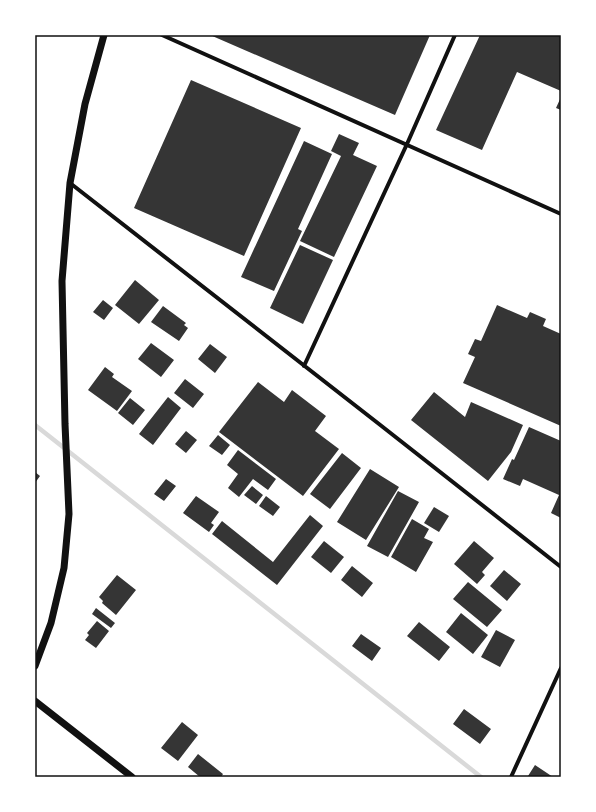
<svg xmlns="http://www.w3.org/2000/svg" width="596" height="812" font-family="Jost,sans-serif">
	<rect width="100%" height="100%" fill="#fff"/>
	<g fill="none" stroke-linecap="round" stroke-linejoin="round">
		<!-- stream -->
		<path stroke="#d9d9d9" stroke-width="4.5" d="M35,425L481,777"/>
	</g>
	<!-- building -->
	<path fill="#353535" d="M210,35H430L395,115Z
		M480,35H561V91L517,72L482,150L436,130Z
		M191,80L301,128L244,256L134,208Z
		M561,97V110L556,108Z
		M339,134L359,143L353,155L377,166L334,257L300,241L341,156L331,151Z
		M304,141L332,154L298,229L302,231L274,291L241,277Z
		M300,245L333,260L303,324L270,308Z
		M135,280L159,300L139,324L115,305Z
		M103,300L113,308L104,320L93,312Z
		M497,305L527,318L530,312L546,319L543,326L561,334V426L463,383L475,357L468,354L475,339L481,341Z
		M163,306L186,323L184,325L188,328L179,341L151,322Z
		M151,343L174,360L161,377L138,359Z
		M210,344L227,357L215,373L198,359Z
		M105,367L114,374L112,377L132,391L117,411L88,390Z
		M185,379L204,394L193,408L174,393Z
		M258,382L284,402L292,390L326,416L315,431L339,449L303,496L219,432Z
		M434,392L465,417L471,402L523,425L511,452L488,481L411,420Z
		M168,397L181,408L153,445L139,434Z
		M130,398L145,410L133,425L118,413Z
		M529,427L561,441V518L551,513L559,495L523,479L520,486L503,479L512,459L514,460Z
		M186,431L197,440L186,453L175,444Z
		M218,435L230,445L222,455L209,446Z
		M238,450L276,479L268,490L253,479L239,497L228,488L238,474L227,465Z
		M342,453L361,468L330,509L310,494Z
		M370,469L399,487L366,540L337,522Z
		M35,472L40,476L35,483Z
		M166,479L176,486L164,501L154,494Z
		M252,486L263,495L256,504L244,495Z
		M398,491L419,502L388,557L367,546Z
		M196,496L219,512L211,523L214,525L209,532L183,513Z
		M266,496L280,507L273,516L259,506Z
		M434,507L449,516L439,532L424,523Z
		M310,515L323,526L277,585L212,534L222,521L273,562Z
		M412,519L429,529L424,538L433,542L416,572L391,557Z
		M324,541L344,557L331,573L311,557Z
		M474,541L494,558L482,572L485,575L477,584L454,564Z
		M352,566L373,583L362,597L341,580Z
		M504,570L521,584L507,601L490,586Z
		M117,575L136,590L116,615L102,603L103,601L99,597Z
		M468,582L502,610L487,627L453,599Z
		M96,608L115,623L111,628L92,614Z
		M461,613L488,635L473,654L446,632Z
		M97,621L109,631L96,648L85,640L89,635L87,633Z
		M419,622L450,647L439,661L407,636Z
		M496,630L515,640L500,667L481,657Z
		M361,634L381,648L372,661L352,646Z
		M464,709L491,729L480,744L453,724Z
		M182,722L198,735L178,761L161,748Z
		M198,754L223,774L221,777H200L188,767Z
		M535,765L553,777H529L528,776Z"/>
	<g fill="none" stroke-linecap="round" stroke-linejoin="round">
		<!-- minor -->
		<path stroke="#111" stroke-width="4" d="M162,35L561,214
			M70,183L379,424L561,567
			M304,366L407,144L455,35
			M511,777L561,668"/>
		<!-- tertiary -->
		<path stroke="#111" stroke-width="7" d="M35,666L51,623L64,568L69,514L65,424L62,281L70,183L85,104L104,35
			M35,701L132,777"/>
	</g>
	<!-- border -->
	<rect width="596" height="812" fill="none" stroke="#ffffff" stroke-width="72"/>
	<rect x="36" y="36" width="524" height="740" fill="none" stroke="#111" stroke-width="1.5"/>
</svg>
